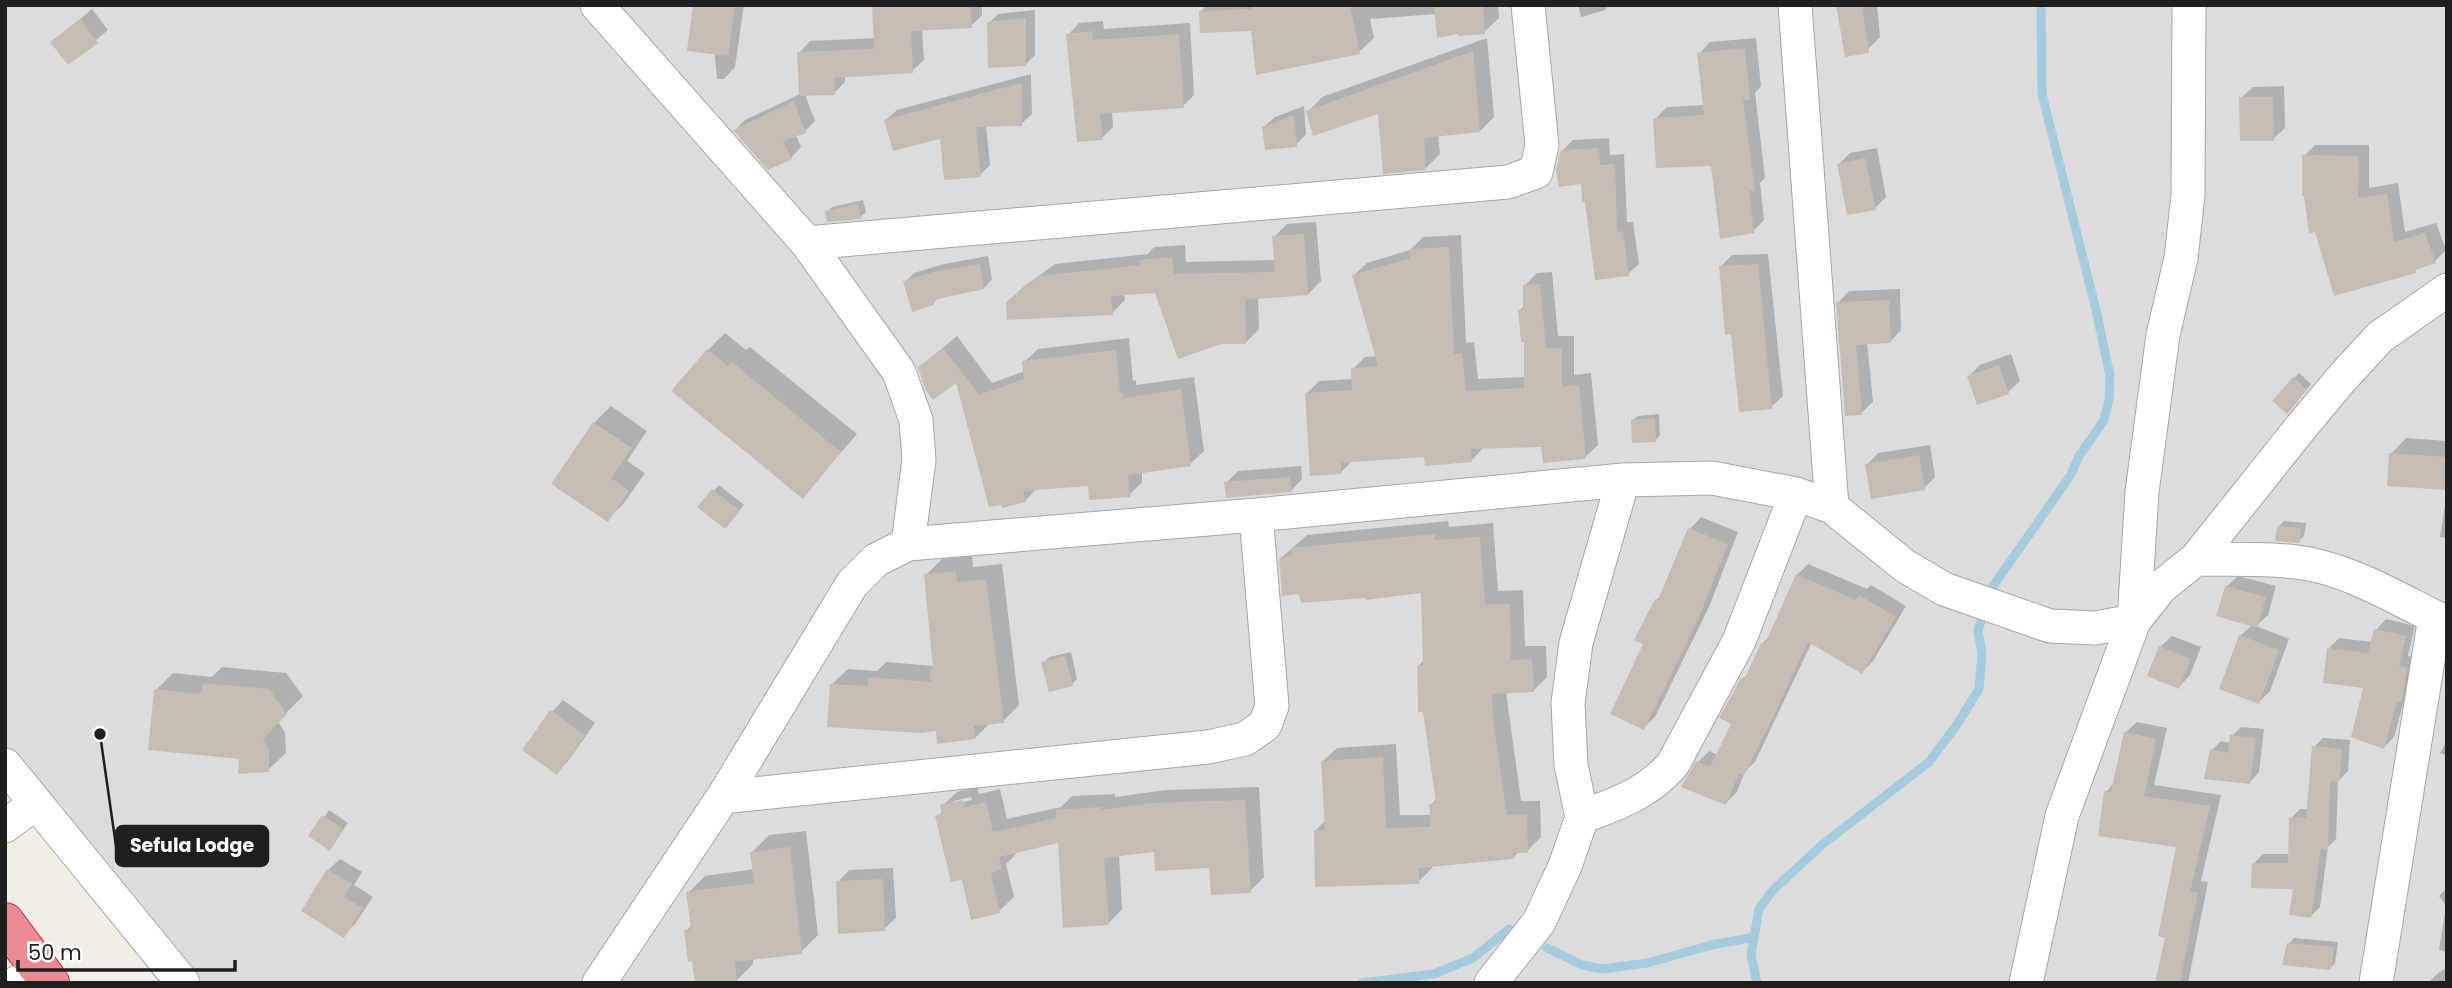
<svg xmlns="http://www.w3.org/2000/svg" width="2452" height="988" font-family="Poppins,sans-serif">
	<rect width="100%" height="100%" fill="#f0eee5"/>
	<!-- residential -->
	<path fill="#dddcdc" d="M5,5H2447V983H159L5,786Z"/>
	<!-- shadow -->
	<path fill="#0003" fill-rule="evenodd" d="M710,5H744L735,67L724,79H717Z
		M879,5H982V15L971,26L922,29L924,60L912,71L845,75V82L834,93L805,94L815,121L805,131L796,135L801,147L791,158L735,130L745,120L800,94L799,53L810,41L875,38Z
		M1207,5H1498L1499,18L1484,32L1437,14L1370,19L1374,38L1359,52L1253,29L1201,11Z
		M1578,5H1609L1605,10L1581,17Z
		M1838,5H1877L1880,37L1865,52Z
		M92,9L108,30L68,63L53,42Z
		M1035,10V55L1026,64L989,23L998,14Z
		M1103,21L1104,29L1190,23L1194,95L1183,106L1112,112L1113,127L1102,138L1068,35L1079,23Z
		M1487,38L1494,117L1480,131L1438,135L1440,154L1426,168L1379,112H1308L1322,97Z
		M1756,38L1761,86L1755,93L1765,178L1760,183L1764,220L1753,231L1712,164L1655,119L1667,107L1705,105L1699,54L1710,42Z
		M1031,74L1032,114L1021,124L986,125L990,165L980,175L942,136L886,120L897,110Z
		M2284,86L2285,128L2273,139L2241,98L2253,87Z
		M1304,106L1306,134L1296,145L1264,127L1275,117Z
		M1609,138L1610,155L1624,154L1627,222H1633L1639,264L1628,274L1583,182L1562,151L1573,140Z
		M2315,145H2369V188L2398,183L2405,232L2436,223L2446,250L2435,261L2419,267L2415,271L2304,156Z
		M1877,148L1886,197L1875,208L1839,164L1850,153Z
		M863,200L866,212L860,217L827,212L832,207Z
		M1316,222L1321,281L1308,294L1258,298L1259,329L1246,342L1157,291L1124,293L1125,300L1112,313L1008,302L1021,289L1055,264L1148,254L1154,247L1185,245L1186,262L1276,260L1274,237L1287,224Z
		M1461,235L1466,343L1474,342L1478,379L1526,377L1525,340L1520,310L1525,305V285L1537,273L1552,272L1558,336H1574V375L1591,373L1598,445L1585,457L1543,445L1484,447L1472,460L1425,455L1352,461L1341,472L1307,393L1319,381L1353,379V369L1365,357L1377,356L1354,275L1367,263L1410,250L1423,237Z
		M1768,254L1783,396L1771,407L1732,332L1721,266L1732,255Z
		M988,256L992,279L984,288L939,297L933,303L905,282L914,273L944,264Z
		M1900,289L1901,330L1890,342L1867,343L1873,402L1861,413L1838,303L1849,291Z
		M725,333L746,350L750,347L857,434L803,496L708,350Z
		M957,336L992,383L1025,371L1024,362L1038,349L1129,338L1133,381L1136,380V385L1194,377L1204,451L1190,464L1142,471V482L1129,495L1089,484L1037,488L1025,501L957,380L920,367Z
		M2011,354L2020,381L2008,392L1969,376L1980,365Z
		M2299,373L2311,384L2292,407L2274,401Z
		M611,406L647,431L627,461L645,473L624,503L607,520L594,423Z
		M1659,414L1660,435L1655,441L1632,421L1638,416Z
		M2406,438L2447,441V489L2391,454Z
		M1930,445L1935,477L1924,488L1867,465L1878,453Z
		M1301,466L1302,479L1291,491L1226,483L1238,471Z
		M719,485L744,505L730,522L700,507Z
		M2447,493V538L2440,537Z
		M1701,517L1738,532L1709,607L1655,717L1643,728L1645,644L1656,600L1663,594L1690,529Z
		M1448,521L1449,527L1493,523L1498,591L1523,590L1525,646H1546L1547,677L1533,691L1506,692L1521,801H1540L1541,837L1527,851H1519L1513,858L1432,865V868L1418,882L1316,830L1326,820L1323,761L1337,748L1396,744L1400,815H1432L1431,805L1437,798L1418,666L1424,660L1423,591L1301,592L1281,558L1307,535Z
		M2284,521L2306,523L2304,536L2299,541L2279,526Z
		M972,556L973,567L1002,564L1019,705L1003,721L990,723L975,738L938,729L832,684L848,669L877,671L886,662L934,666L926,575L942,559Z
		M1808,564L1867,589L1871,585L1906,606L1873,661L1862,672L1812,642L1755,762L1745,771L1737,792L1726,803L1698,762L1709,751L1718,755L1733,723L1742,679L1750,672L1762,644L1771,634L1797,575Z
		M2238,576L2276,586L2268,615L2256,626L2289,639L2270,691L2259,702L2240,636L2252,625L2226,587Z
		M2386,619L2415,626L2408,656L2417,658L2411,690L2405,697L2394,737L2384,747L2366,687L2329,648L2339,638L2372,642L2376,630Z
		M2172,636L2201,647L2190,675L2179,687L2160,647Z
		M1071,652L1077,679L1072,684L1043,663L1049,657Z
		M222,667L286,673L303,696L278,721L285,733L286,753L268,770L241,758L156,690L173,673L212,677Z
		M563,700L595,723L568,761L557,772L552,712Z
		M2137,722L2167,728L2154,785L2221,795L2201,881L2208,882L2188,983H2157L2167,936L2178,846L2106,792L2114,783L2125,733Z
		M2241,727L2264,729L2259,772L2250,782L2212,750L2221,741L2231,743L2232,736Z
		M2323,738L2350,740L2348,771L2338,781L2336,839L2328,847L2320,907L2311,916L2295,887L2254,863L2263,854H2290L2291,818L2300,809H2309L2314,747Z
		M2447,740V756L2440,753Z
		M977,787L979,794L1000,789L1007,819L1061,807L1072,796L1115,794V797L1166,790L1259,787L1264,877L1250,891L1211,866L1156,850L1119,854L1122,909L1108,924L1060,841L1015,851L1016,854L1006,864L1014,897L999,911L963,877L937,817L943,811L942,806L957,792ZM971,797L972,800L949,805L954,801Z
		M329,810L348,823L330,848L311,836Z
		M806,831L818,935L801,952L753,958V964L736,981L686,931L692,925L688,893L705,876L754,869L752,852L769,835Z
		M340,859L362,872L354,885L373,897L355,924L344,935L328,870Z
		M893,868L896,918L884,929L838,882L849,870Z
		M2447,888V952L2439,950L2446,906L2439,896Z
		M2294,938L2338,942L2335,963L2330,968L2289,944Z
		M2447,967V983H2428L2436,975Z"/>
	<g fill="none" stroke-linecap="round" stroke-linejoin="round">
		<!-- stream -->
		<path stroke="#a5cbdf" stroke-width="9" d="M1547,948L1582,965L1603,969L1647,963L1712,945L1754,937
			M1362,983L1434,974L1473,958L1509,929
			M1757,983L1751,955L1759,909L1773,890L1823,844L1929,762L1956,726L1979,689L1982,653L1978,631L1991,589L2070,476L2079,456L2104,420L2109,399L2110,376L2096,310L2042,94L2041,5"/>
	</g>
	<!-- building -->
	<path fill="#c5bdb4" d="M693,5H735L728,56L687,51Z
		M872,5H970L972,28L911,31L913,73L834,78L835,95L799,96L797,52L874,49Z
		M1251,5H1350L1360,54L1256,75L1251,31L1200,33L1199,11L1252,9Z
		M1434,5H1483L1485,34L1458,36L1457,34L1437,38Z
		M1836,5H1862L1869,53L1845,57Z
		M1026,18V66L988,68L987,22Z
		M80,19L98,43L68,65L50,42Z
		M1092,31L1093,40L1179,34L1184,108L1100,114L1103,140L1077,142L1066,34Z
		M1745,48L1750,99L1743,100L1755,191H1749L1754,233L1720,239L1711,166L1656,168L1653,118L1704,115L1697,53Z
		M1473,51L1480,132L1424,138L1426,170L1383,174L1378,114L1313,136L1306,111Z
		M1022,83V126L976,127L981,177L944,180L940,139L893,151L884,120Z
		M2239,97H2273L2274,141H2240Z
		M794,101L806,133L783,141L792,159L768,170L733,130Z
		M1294,115L1297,147L1265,150L1262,127Z
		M1599,148L1600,165L1615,164L1617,232L1623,231L1629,276L1595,280L1585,202H1582L1581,184L1559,187L1556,169L1561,150Z
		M2302,155L2359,156L2358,198L2387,193L2394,242L2425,233L2436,263L2415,270L2416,273L2334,296L2315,232L2309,233L2304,196H2302Z
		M1865,158L1876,210L1847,215L1837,164Z
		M858,204L861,219L827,222L825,211Z
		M1304,234L1308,295L1245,300L1246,344H1221L1178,359L1155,293L1111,296L1113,315L1007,320L1006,302L1040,276L1140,265V260L1172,257L1174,274L1275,272L1272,236Z
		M1449,247L1454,354L1462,353L1466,391L1524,388V342H1521L1518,310L1523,309V285L1540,284L1546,348H1562V387L1579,385L1586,459L1543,463L1541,447L1471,449L1472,462L1425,466L1424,457L1341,463V474L1310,476L1305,393L1352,390L1351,368L1378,366L1352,275L1410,258L1409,249Z
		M980,264L984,289L933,300L934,305L912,312L903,281L933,272Z
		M1758,264L1772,409L1739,412L1731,334L1725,335L1719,266Z
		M1889,300L1891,343L1856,345L1862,415L1845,416L1836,302Z
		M943,348L979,395L1024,379L1022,361L1116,350L1120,393H1123L1124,398L1181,389L1191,466L1128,475L1130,497L1089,500L1088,486L1023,491L1026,502L1002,508L1001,505L989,507L956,383L933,400L925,389L918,367Z
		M707,349L728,366L732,362L841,452L803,499L671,391Z
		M1999,365L2009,394L1977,405L1967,376Z
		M2293,377L2307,390L2287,414L2272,401Z
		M1655,418L1656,442L1632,443L1631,420Z
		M593,422L632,448L611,478L629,491L608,522L551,484Z
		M2389,453L2447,457V490L2387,486Z
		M1919,455L1925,490L1871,499L1865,464Z
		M1290,477L1292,492L1226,498L1224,482Z
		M712,489L740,511L725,529L697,507Z
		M2277,526L2301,528L2300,543L2275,541Z
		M1688,528L1728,544L1698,620L1644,730L1610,714L1643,644L1634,640L1655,599L1658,600Z
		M1435,534V540L1480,537L1485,604H1510L1511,660L1532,659L1534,692L1492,694L1493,720L1507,815L1527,814L1528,853H1513L1514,859L1419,868V884L1315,887L1314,830H1325L1321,761L1383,757L1386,828L1431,827L1429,804L1436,803L1423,712H1418L1417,665H1423L1421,593L1366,600V598L1301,603L1299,594L1282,596L1279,558L1292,556L1291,548Z
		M956,571L957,582L986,579L1004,723L974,726L975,739L937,744L936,731L920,733L827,727L830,684L868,686V677L931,682L929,670L933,669L924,574Z
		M1796,574L1856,600L1859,595L1896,617L1862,674L1808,642L1766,732L1744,775L1739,773L1726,805L1681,787L1696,761L1710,767L1731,724L1719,718L1741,678L1744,680L1761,643L1765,644Z
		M2225,586L2266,597L2257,628L2216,616Z
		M2374,629L2406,636L2399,666L2407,668L2402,702L2397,701L2384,749L2351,737L2363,688L2323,683L2327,648L2368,653Z
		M2239,635L2279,650L2259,704L2219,689Z
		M2159,646L2191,659L2179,689L2147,676Z
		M1065,656L1073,686L1049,692L1041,662Z
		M203,683L269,689L287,714L263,739L269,750V772L238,774L239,759L148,750L154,689L200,694Z
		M550,710L585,735L557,775L522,750Z
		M2124,732L2156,739L2144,796L2210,806L2190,892L2198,893L2180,983H2155L2165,938L2158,936L2176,847L2098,836L2104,791L2111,792Z
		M2230,735L2256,738L2250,784L2204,779L2210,749L2228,753Z
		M2312,746L2342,749L2339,782L2330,781L2328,850L2321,849L2311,918L2289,915L2293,889L2251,888L2252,863H2288L2289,817L2306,818Z
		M963,800L965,807L986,802L993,832L1056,818V810L1101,807L1102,810L1150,803L1245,800L1251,893L1211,895L1209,868L1155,871L1154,852L1104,858L1109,925L1063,928L1058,843L999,857L1002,870L991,873L1000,913L971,920L962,880L951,882L935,816L942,814L940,805Z
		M322,815L344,829L330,851L308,836Z
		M790,847L802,954L735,962L737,983H695L692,961L688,962L684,930H691L686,892L754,883L750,852Z
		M327,869L352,884L344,897L363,908L344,938L301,911Z
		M883,879L885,931L838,934L836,881Z
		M2287,943L2334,947L2331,970L2282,965Z"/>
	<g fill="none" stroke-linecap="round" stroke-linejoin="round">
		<!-- street casing -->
		<g stroke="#a6a6a6" stroke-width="35">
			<path id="street" d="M597,5L807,243L899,372L916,420L919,460L908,544
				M1795,5L1832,507
				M807,243L1508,182L1536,172L1542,145L1528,5
				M2196,559C2233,560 2278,557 2314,565C2362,576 2403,602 2447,623
				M5,765L183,983
				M723,797L1208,747L1245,739L1265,725L1272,706L1256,515
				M1582,817C1618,803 1647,794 1673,764L1739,641L1796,494
				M5,826L36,803
				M16,983L41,972
				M599,983L723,797L852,584L876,560L908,544L1256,515L1623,480L1712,478L1796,494L1832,507L1905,566L1944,589L2050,626L2095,628L2134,621L2161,587L2196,559L2302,426L2343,377L2380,337L2447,290
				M1491,983L1539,922L1565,866L1582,817L1571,765L1568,703L1576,643L1623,480
				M2026,983L2062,816L2134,621L2142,492L2163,335L2181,258L2188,195L2189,5
				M2376,983L2435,617"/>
		</g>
		<!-- highway casing -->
		<g stroke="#e0214a" stroke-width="40">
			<path id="highway" d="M5,922L50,983"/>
		</g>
		<!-- street -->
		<use href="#street" stroke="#fff" stroke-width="33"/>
		<!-- highway -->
		<use href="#highway" stroke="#e98b91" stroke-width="38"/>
	</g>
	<!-- callouts -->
	<path fill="none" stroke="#1f1f1f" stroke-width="2.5" d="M100 734L116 846"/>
	<circle fill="#1f1f1f" stroke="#fff" stroke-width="2.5" cx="100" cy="734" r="7"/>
	<rect fill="#1f1f1f" stroke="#1f1f1f" stroke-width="2.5" x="116" y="826" width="152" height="40" rx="7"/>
	<g font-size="19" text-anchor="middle" font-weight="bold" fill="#fff">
		<text x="192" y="852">Sefula Lodge</text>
	</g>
	<!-- border -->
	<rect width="2452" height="988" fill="none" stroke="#1f1f1f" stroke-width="14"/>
	<!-- scale -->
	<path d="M18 960v10h217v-10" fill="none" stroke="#1f1f1f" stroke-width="3.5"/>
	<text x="28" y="960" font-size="21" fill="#1f1f1f" stroke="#ffffff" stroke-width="5" paint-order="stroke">50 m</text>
</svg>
